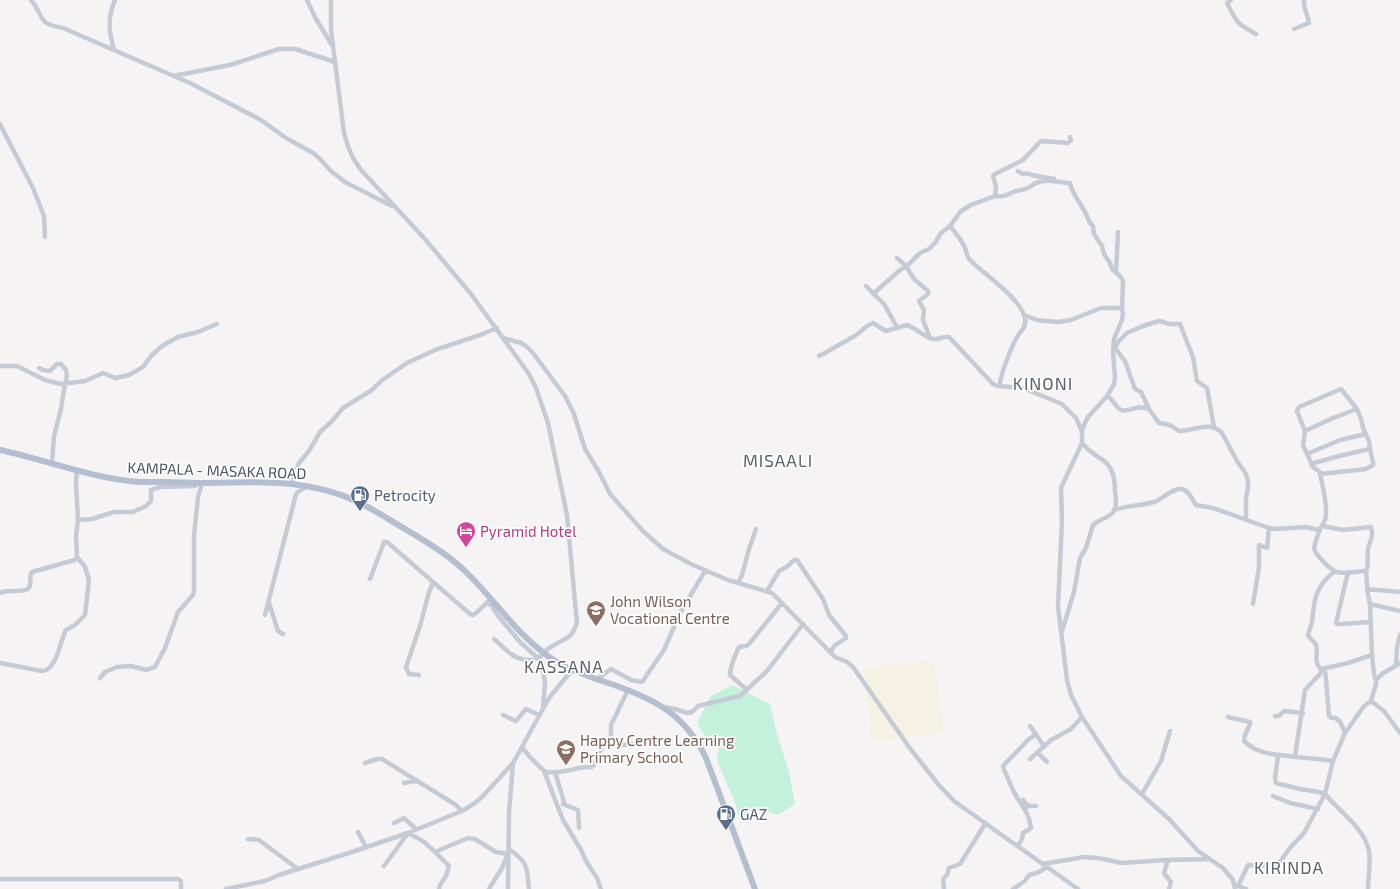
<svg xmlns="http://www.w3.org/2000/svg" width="1400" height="889" font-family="'Exo 2',sans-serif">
	<rect width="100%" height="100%" fill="#f5f3f3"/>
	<!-- green -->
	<path fill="#c3f1db" d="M732,685L770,704L777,734L789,772L795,804L777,815L762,809L740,821L734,799L717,761L719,743L708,741L697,723L710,697Z"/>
	<!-- sand -->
	<path fill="#f5f2e4" d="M934,660L944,732L872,741L863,669Z"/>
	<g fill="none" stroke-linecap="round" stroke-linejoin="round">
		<!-- minor -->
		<path stroke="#c4cbd4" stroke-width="4.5" d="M31,0C45,16 36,24 63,28L190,83L261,120L286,138L313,153L319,158L331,171L345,182L392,206
			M307,0L316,19L332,45
			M331,0V30L344,133L348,146L353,158L361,170L424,238L471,294L529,374L536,388L548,423L567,515L577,623C570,642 565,637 551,647C546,649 544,654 539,657C536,660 531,660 527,660C512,659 505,648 494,639
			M1231,0L1227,3C1237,23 1236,23 1256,34
			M1294,29L1309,23C1308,15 1303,8 1304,0
			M114,50C109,31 107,19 115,0
			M173,76L230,65L279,49H295L335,62
			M0,124L33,188L44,216L45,237
			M1018,171L1023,174C1029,172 1031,176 1037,176C1043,178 1048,177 1054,179
			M995,196C1006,197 1006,195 1016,191C1020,190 1024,190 1028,188C1032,186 1034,183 1039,182C1049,178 1060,183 1070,183C1072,194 1080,202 1085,212C1088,217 1088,222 1093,226L1094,234L1102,246L1104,254L1110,263L1112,269L1120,276L1123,281L1122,310
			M950,226C955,232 961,239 964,246C967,251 966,256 970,260C983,274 1029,303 1025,324C1024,329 1020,332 1017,337C1012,346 999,377 1000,386
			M897,258L906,266L908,265L920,253L929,249L935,243L941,233L950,226L961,211L971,205L995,196L996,187L993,176L995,174L1023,160L1040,142L1042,141L1068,143L1071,140L1070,137
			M1116,272L1118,232
			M866,286L884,304L897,327
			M873,294L900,270L906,266L914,279L928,291V294L919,301L924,310L923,320L930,338
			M1024,315L1037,320L1057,322L1071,320L1101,308H1120L1123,312L1122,320L1114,339L1113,352L1115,377L1114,384L1107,396L1088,417L1085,423L1082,431V443L1061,488L1062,521L1058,606L1067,680L1071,695L1082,717L1121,776L1169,819L1198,851L1223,868L1233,880L1235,889
			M503,338L521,343L526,346L533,353L565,396L574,414L585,449L599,472L610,494L643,531L663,549L693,565L728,580L772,593L835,657L847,662L853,667L909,747L938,784L954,801L1078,889
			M1115,348L1125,361L1135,389L1141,392L1149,409
			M1114,350L1118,342L1127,333L1143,326L1159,321L1170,324H1180L1193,357L1197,381L1207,388L1214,427
			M819,356C831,350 842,343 853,337C860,333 864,327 871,324L873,323L886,331L907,325C916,328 924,337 933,339C939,340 943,336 949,337L993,384L997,386L1023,388L1062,404L1076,418L1082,431
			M0,366H17L45,380L61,384L85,381L103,373L115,378L129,375L143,367L151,356L162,346L178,337L198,332L217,324
			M39,368L43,370L50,371L57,364H61L66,370L67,376L64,390L61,409L54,436L52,463
			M1107,396C1114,399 1114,406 1121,410C1126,412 1130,409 1136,408C1140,407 1145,408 1149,409L1159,423L1170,425L1179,431C1194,431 1210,420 1222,433L1237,461L1246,474L1248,481V488L1246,498V519
			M1305,431L1333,418L1357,409
			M1307,454L1340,440L1366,434
			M1311,464L1343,455L1370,449
			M1320,474L1366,469L1373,465V462L1370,449L1369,441L1363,428L1361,419L1357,409L1341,389L1299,407L1297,411L1305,431L1303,445L1313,467L1320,472C1322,486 1327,501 1326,515C1326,521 1322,525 1320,529C1318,534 1316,540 1315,544C1313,550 1316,553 1320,558C1338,578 1339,573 1364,571L1366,572L1368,595L1370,604
			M292,483L299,463L309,451L320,432L332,421L343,408L372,390L381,381L407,363L435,350L480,335L497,328
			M1114,510C1127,505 1141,506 1154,502C1163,499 1172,488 1182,489C1190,491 1192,500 1196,505L1213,508L1269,528L1277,529L1306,527L1319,530
			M78,520L92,519L114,512H133L146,506L151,501V490L160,487L195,486
			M1322,526L1343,530L1371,527C1374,537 1370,540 1368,549C1367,557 1369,564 1366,572
			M1334,572C1315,587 1314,600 1312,622C1311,627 1309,630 1308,635C1310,639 1314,641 1316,645C1319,653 1312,664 1322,669L1348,663L1372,655
			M1348,572L1336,623L1337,624H1341L1371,622
			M370,579L383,545L384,542H387L470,614L473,615L476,613L491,599
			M738,583L742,575L749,549L756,529
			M1367,589L1400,592
			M767,591L779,571L788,566L794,560H797L823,599L829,615L846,636V638L834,646L831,652
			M0,593C8,589 19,593 28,589C33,584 28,577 32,572L71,561L75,560L77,557
			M269,603L278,631L283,634
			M487,603L491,605L499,617L520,642L542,662L545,683L543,706
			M1253,604L1259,567V545L1267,548L1269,528
			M265,615L296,494L298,492L307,486
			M1062,631L1074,592L1080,558L1086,548L1093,525C1099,519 1110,518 1114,511C1117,506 1116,498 1115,492C1115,481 1114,469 1104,461C1095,454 1091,454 1082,443
			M0,663L42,671C57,671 60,640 66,630L75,625L85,615L89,580L85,567L77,557L76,536L78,520L76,483L77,470
			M1396,664L1397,647L1400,635
			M1325,668L1329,716C1334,720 1328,716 1335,718C1341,720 1343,728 1345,733
			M419,675L409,674L406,667L420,626L429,592L433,583
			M100,678L105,672L117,667L131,666L146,670L155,667L165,648L178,612L193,595L194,591V536L198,497L202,483
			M596,680L611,669L631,680L642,682L664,650L680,613L705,571
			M1376,680L1382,674L1400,663
			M746,689L730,675C730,665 735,656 739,647L746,646L749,644L782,603
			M628,690L611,725V736L616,744L623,745L644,743
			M1371,701L1384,711L1400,733
			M663,707L675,709L687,713L692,712L698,706L740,696L767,671L803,624
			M503,715L516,721L526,709L539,715
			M1275,716H1279L1284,711L1303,713
			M1228,717L1250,722V724L1245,735L1244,741C1260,756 1277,754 1296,757C1309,758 1321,759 1333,761
			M1030,726L1044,746
			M522,747L529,756L544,771L563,820L581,850L586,861L597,878L601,889
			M1038,753L1047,762
			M1295,756L1305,690L1320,674L1322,669
			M1030,759L1051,740L1071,729L1082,717
			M365,763L377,759H382L456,805L462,811
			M544,771C553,775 570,770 579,768C584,767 588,767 592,767C597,763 595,760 598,755C601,749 605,740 611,736
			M555,772L564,802L563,804L578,810L579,828
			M404,783L416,781
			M1142,794L1161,761L1170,731
			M1273,796L1290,803L1318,809
			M1023,800L1028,806
			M1025,809L1028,806H1036
			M394,823L404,818L416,829
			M358,832L366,847
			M248,839L259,840L298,869
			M1018,846L1022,839L1023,833L1031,828C1030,816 1024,808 1018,799C1012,790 1009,779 1004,770L1003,766L1029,739L1036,734
			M509,849C528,863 527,866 529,889
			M435,852L449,866L446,876L440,885L439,889
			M1168,860L1164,873L1171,882L1169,889
			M1043,864L1084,857L1098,858L1122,863L1166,860L1210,859
			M384,866L408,833L423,841L435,852L468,838L475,839L496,852L508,854L502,868L489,889
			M0,879H178L181,881V889
			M1236,885L1246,889
			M1238,886L1248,865L1271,866L1279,863L1290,848L1304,833L1325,794L1319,792L1300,789L1276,783L1275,777L1278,756
			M226,889L265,881L279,875L352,852L408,833L462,811L475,803L482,797L513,763
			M508,889L509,812L513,763L549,698L572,670
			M944,889L943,879L947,875L949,868L960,864L985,824
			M1013,889L1025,881L1029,875L1037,873L1047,867
			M1368,889C1368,876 1371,864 1369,851C1365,829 1339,811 1325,794L1333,761L1345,733L1364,706L1371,701L1376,684V680L1374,674L1372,655L1370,604L1400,611"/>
		<!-- major -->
		<path stroke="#b3bed1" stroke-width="6" d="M0,450C46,460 91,478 138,482C147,482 157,482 166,482C178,482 191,483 203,483C256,482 308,478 358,502C375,510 391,521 407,530C428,543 449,555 466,572C496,601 519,638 555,661C573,672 594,678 614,685C657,700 686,716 706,758L755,889"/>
	</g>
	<!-- icons -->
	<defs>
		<g id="fuel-pin" transform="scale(1)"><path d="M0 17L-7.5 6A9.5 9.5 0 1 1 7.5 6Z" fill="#5c6f8a" stroke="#fff"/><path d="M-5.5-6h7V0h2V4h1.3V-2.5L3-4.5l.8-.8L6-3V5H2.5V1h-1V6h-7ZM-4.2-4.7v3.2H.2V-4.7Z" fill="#fff"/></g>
		<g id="hotel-pin" transform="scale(1)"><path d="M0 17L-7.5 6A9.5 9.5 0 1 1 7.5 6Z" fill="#d1479c" stroke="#fff"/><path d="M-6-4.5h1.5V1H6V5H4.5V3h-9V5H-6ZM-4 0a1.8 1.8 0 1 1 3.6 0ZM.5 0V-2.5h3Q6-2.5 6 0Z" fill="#fff"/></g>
		<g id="school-pin" transform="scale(1)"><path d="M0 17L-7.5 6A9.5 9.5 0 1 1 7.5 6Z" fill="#8d6e63" stroke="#fff"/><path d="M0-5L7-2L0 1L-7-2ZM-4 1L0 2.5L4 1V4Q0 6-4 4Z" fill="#fff"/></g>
	</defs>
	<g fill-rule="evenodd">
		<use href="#fuel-pin" x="360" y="495"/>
		<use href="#hotel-pin" x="466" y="531"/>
		<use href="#school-pin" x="596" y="610"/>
		<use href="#school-pin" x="566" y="749"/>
		<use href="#fuel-pin" x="726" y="814"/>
	</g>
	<g text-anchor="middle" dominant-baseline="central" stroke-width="3.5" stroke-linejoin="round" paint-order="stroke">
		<!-- street labels -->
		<g font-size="15" fill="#4a5360" stroke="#fff">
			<text transform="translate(217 470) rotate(2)">KAMPALA - MASAKA ROAD</text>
		</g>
		<!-- service labels -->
		<g font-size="15" fill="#4e5e75" stroke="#fff" text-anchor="start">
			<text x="374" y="495">Petrocity</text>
			<text x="740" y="814">GAZ</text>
		</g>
		<!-- hotel labels -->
		<g font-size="15" fill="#b23c85" stroke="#fff" text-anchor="start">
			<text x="480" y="531">Pyramid Hotel</text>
		</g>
		<!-- education labels -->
		<g font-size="15" fill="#785e54" stroke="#fff" text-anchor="start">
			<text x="610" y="601">John Wilson<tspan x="610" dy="17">Vocational Centre</tspan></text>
			<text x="580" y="740">Happy Centre Learning<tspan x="580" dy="17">Primary School</tspan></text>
		</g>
		<!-- quarter labels -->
		<g font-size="17" letter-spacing="1" fill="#5f6168" stroke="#fff">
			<text x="1043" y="383">KINONI</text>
			<text x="778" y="460">MISAALI</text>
			<text x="564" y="666">KASSANA</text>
			<text x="1289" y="867">KIRINDA</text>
		</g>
	</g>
</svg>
